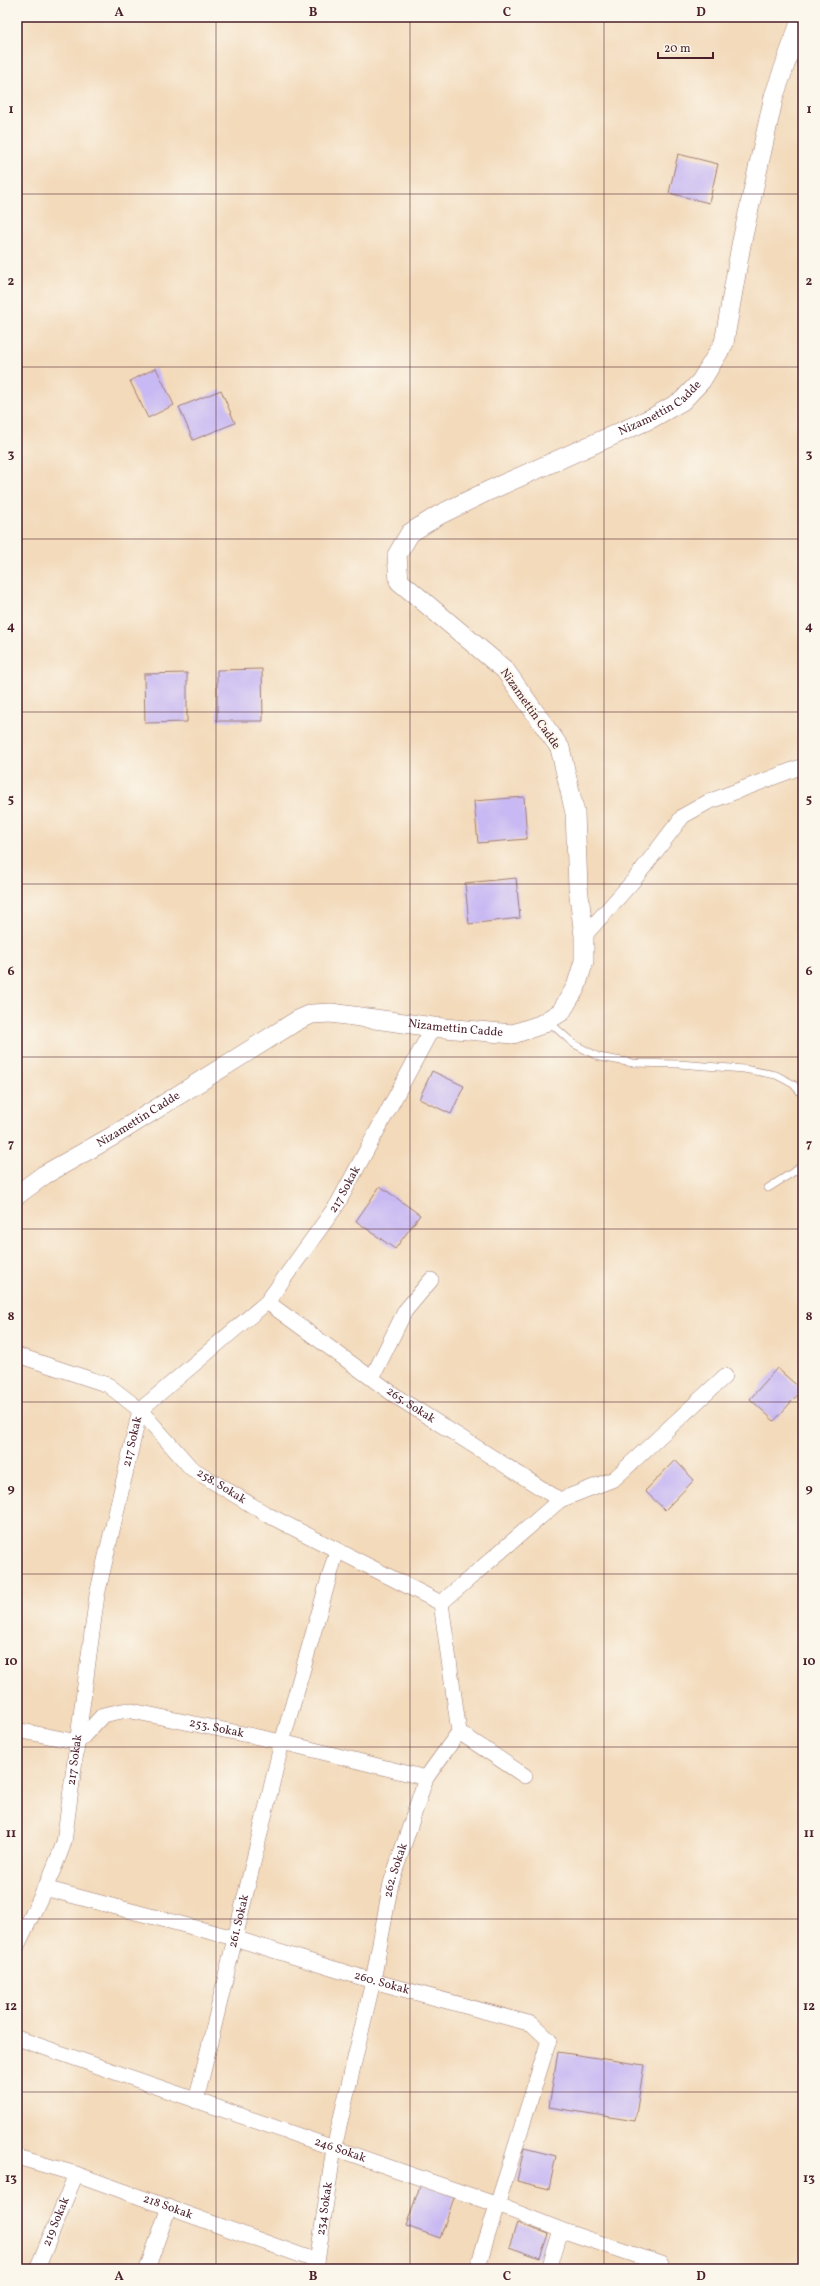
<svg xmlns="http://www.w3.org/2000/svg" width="820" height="2286" font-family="Vollkorn,serif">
	<rect width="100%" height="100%" fill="#fbf7ec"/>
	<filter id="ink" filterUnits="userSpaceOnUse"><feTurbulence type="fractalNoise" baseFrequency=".025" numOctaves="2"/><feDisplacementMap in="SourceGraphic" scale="8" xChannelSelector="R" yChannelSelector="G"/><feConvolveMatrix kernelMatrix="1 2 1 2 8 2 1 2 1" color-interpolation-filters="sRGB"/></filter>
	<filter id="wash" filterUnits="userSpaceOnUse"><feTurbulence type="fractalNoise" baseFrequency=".012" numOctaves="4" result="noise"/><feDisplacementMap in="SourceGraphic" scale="16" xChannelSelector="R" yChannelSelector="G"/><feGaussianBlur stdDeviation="0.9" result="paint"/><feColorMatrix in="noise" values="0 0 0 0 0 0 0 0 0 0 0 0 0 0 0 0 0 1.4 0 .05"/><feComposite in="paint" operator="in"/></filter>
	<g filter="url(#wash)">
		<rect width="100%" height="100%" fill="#f3dabb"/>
		<g id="blocks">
			<!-- building -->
			<path fill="#c8b8f3" d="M678,154L718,164L709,203L669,193Z
				M156,368L174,405L148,418L130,381Z
				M221,390L235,423L193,440L179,407Z
				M262,669L263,721H217V670Z
				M187,673V722L145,723L144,674Z
				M524,797L527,839L478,843L474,801Z
				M516,878L520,918L469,924L465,883Z
				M432,1071L464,1086L451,1114L419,1099Z
				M380,1186L420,1215L395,1249L356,1221Z
				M777,1368L802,1390L774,1421L750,1399Z
				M675,1460L694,1480L665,1510L645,1491Z
				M558,2052L644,2065L635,2121L549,2107Z
				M524,2148L556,2156L549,2189L517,2181Z
				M421,2183L455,2195L440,2238L406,2226Z
				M517,2223L548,2234L540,2258L509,2247Z"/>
		</g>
	</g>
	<g filter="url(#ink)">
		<use href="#blocks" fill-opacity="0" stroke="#9e7c73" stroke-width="1"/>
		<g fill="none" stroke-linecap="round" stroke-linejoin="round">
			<!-- service casing -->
			<g stroke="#9e7c73" stroke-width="8">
				<path id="service" d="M548,1021L574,1044L599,1057L633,1063L679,1064L744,1069L776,1075L793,1084L803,1095
					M768,1188L795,1171L803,1163"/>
			</g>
			<!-- minor casing -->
			<g stroke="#9e7c73" stroke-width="16">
				<g id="minor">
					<path d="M584,936L634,880L683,816L708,802L803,766"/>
					<path id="s1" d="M267,1302L400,1399L560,1500"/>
					<path id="s2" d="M17,1355L108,1385L140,1410L191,1468L266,1514L441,1603"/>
					<path d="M372,1378L405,1311L431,1280"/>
					<path d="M441,1603L560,1500L614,1479L725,1376"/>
					<path id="s3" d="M17,1730L78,1742L103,1715L127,1710L282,1742L426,1778"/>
					<path d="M459,1732L525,1776"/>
					<path id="s4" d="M44,1888L234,1938L373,1981L532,2024L549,2040L477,2269"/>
					<path id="s5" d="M17,1946C33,1912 52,1878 64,1842L97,1595L140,1410L267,1302L337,1205L433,1027"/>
					<path id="s6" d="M17,2038L498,2205L561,2230L662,2264L660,2269"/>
					<path id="s7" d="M196,2101L282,1742L337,1550"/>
					<path id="s8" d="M17,2157L76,2174L317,2261"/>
					<path id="s9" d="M37,2269L76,2174"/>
					<path d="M147,2269L169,2207"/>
					<path id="s10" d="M316,2269L334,2148L373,1981L391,1883L426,1778L459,1732L441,1603"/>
					<path d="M549,2269L561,2230"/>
				</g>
			</g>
			<!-- tertiary casing -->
			<g stroke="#9e7c73" stroke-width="20">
				<g id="tertiary">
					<path id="s11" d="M17,1195L44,1175L113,1136L298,1020L312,1014L331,1013L433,1027L513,1034L540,1025L561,1012L576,987L584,961V936L578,887L575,813L560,748L505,670L399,581L397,555L410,533L439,515L488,491L652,418L682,401L701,381L724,343L741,245L774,96L802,17"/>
				</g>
			</g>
			<!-- service -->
			<use href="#service" stroke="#fff" stroke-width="7"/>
			<!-- minor -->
			<use href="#minor" stroke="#fff" stroke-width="15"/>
			<!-- tertiary -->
			<use href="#tertiary" stroke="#fff" stroke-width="19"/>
		</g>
	</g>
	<!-- grid -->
	<path fill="none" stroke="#4a1f2b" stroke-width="1" stroke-opacity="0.55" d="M216,17V2269M410,17V2269M604,17V2269M17,194H803M17,367H803M17,539H803M17,712H803M17,884H803M17,1057H803M17,1229H803M17,1402H803M17,1574H803M17,1747H803M17,1919H803M17,2092H803"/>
	<g text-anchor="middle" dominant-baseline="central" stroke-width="4" stroke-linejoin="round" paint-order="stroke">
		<!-- street labels -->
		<g font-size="12" fill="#4a1f2b" stroke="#fbf7ec">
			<text stroke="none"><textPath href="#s11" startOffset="1439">Nizamettin Cadde</textPath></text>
			<text transform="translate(530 709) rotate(55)">Nizamettin Cadde</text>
			<text stroke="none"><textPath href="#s11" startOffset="491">Nizamettin Cadde</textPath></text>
			<text stroke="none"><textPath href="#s11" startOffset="143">Nizamettin Cadde</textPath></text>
			<text stroke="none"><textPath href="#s5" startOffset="857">217 Sokak</textPath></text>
			<text stroke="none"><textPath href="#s1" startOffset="177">265. Sokak</textPath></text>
			<text stroke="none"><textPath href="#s5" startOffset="521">217 Sokak</textPath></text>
			<text stroke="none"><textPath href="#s2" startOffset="249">258. Sokak</textPath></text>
			<text stroke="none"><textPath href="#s3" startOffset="215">253. Sokak</textPath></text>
			<text stroke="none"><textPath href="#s5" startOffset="197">217 Sokak</textPath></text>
			<text stroke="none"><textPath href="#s10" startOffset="407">262. Sokak</textPath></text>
			<text stroke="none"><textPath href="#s7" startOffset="185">261. Sokak</textPath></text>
			<text stroke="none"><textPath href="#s4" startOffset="351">260. Sokak</textPath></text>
			<text stroke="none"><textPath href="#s6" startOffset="342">246 Sokak</textPath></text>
			<text stroke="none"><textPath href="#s8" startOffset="159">218 Sokak</textPath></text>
			<text stroke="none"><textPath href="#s10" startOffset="61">234 Sokak</textPath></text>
			<text stroke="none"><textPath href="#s9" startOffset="51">219 Sokak</textPath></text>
		</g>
	</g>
	<!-- margin -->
	<rect width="820" height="2286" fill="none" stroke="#fbf7ec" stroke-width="44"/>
	<!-- scale -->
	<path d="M658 52v6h55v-6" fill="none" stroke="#4a1f2b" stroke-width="2"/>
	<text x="664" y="52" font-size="12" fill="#4a1f2b" stroke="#fbf7ec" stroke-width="3" paint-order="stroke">20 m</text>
	<rect x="22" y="22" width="776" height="2242" fill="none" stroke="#4a1f2b" stroke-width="1.5"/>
	<g font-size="13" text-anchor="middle" font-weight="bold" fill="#4a1f2b">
		<text x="119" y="16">A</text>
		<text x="313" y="16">B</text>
		<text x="507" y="16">C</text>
		<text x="701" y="16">D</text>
		<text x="11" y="113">1</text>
		<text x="809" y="113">1</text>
		<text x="11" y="285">2</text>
		<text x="809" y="285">2</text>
		<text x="11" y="458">3</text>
		<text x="809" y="458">3</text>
		<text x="11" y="630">4</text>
		<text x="809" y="630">4</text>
		<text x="11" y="803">5</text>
		<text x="809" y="803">5</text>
		<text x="11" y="975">6</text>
		<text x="809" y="975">6</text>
		<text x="11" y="1148">7</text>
		<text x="809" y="1148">7</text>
		<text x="11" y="1320">8</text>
		<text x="809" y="1320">8</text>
		<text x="11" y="1492">9</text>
		<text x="809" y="1492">9</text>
		<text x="11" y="1665">10</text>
		<text x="809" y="1665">10</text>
		<text x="11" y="1837">11</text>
		<text x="809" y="1837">11</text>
		<text x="11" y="2010">12</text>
		<text x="809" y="2010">12</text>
		<text x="11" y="2182">13</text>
		<text x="809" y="2182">13</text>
		<text x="119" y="2280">A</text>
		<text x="313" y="2280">B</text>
		<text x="507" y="2280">C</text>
		<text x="701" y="2280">D</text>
	</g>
</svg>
